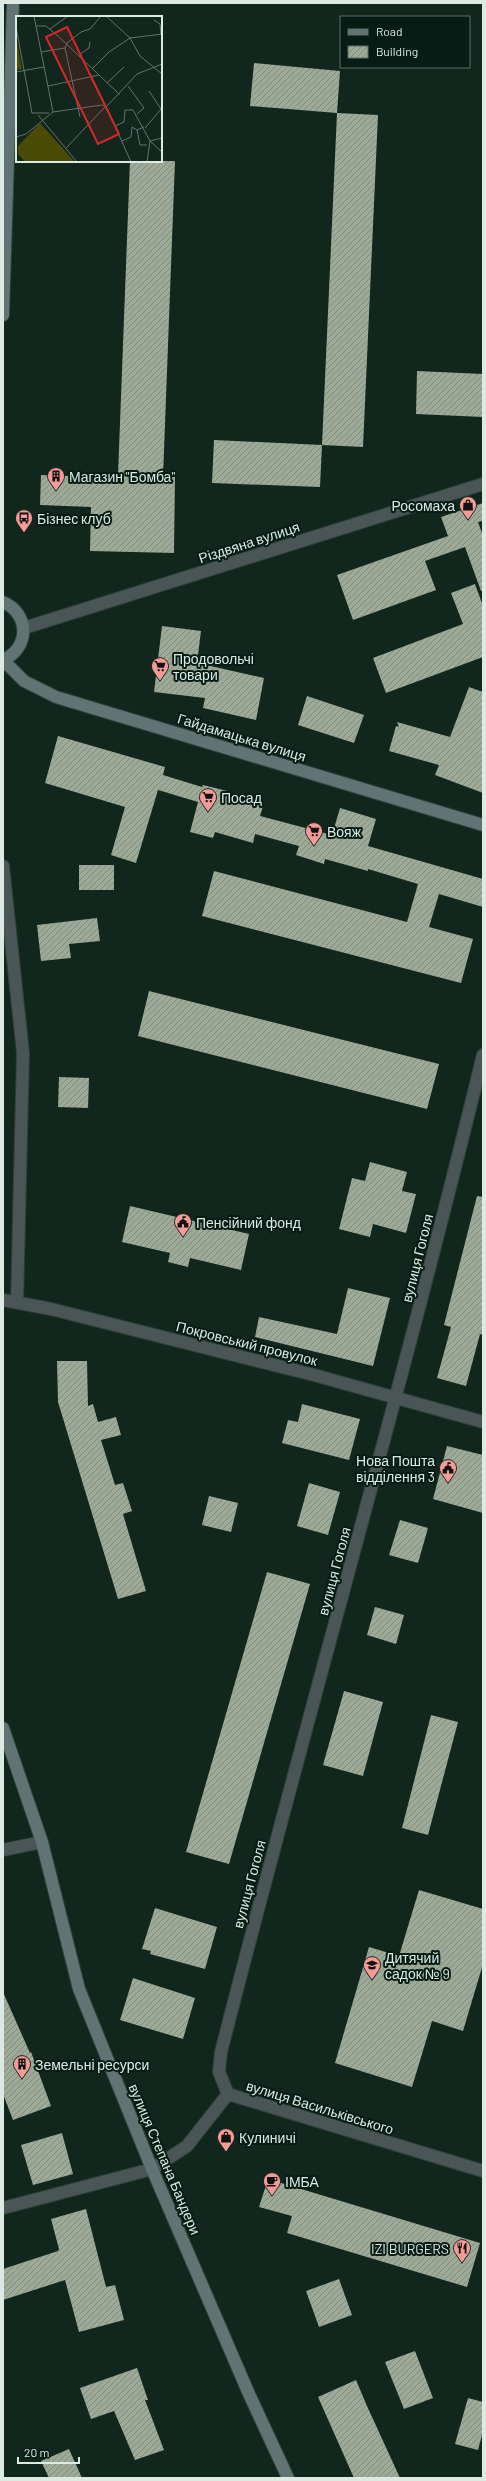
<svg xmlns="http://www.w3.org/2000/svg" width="486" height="2481" font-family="Barlow,sans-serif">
	<defs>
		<pattern id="building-hatch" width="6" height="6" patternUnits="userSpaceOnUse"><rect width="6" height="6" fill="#9caa97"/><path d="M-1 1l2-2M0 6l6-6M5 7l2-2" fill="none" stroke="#818c7e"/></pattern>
	</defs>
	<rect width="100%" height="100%" fill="#11261d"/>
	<!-- building -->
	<path fill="url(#building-hatch)" d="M254,63L340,71L337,113L250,106Z
		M337,113L378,115L363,447L322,445Z
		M130,161H175L163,477H175L174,553L90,551L91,507L40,505L41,475L91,477L92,475H118Z
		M417,371L483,374V417L416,414Z
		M214,440L322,445L320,487L212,483Z
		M483,503V521L478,522L483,536V591H481L465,547L425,561L436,590L353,620L337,575L448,536L441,517Z
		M475,584L483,606V657L386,693L373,658L463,624L451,593Z
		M162,626L201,631L197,663L264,678L256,720L203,708L205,698L154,692Z
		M469,687L483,692V793L435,775L439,765L389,751L396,726L399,727L397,722L450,737Z
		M307,696L364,715L354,743L298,725Z
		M58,736L165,767L163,775L202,787L203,785L227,791L226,795L263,806L260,816L332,835L340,808L376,819L368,846L483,879V907L439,894L429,927L473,939L461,983L202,916L214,871L407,922L418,884L368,869V871L325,859L324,864L296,855L299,846L255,834L253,843L215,832L213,838L190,832L198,802L158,790L136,863L111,855L125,807L45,783Z
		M79,865H114V890H79Z
		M97,918L100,941L69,944L71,958L41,961L37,925Z
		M149,991L439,1064L427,1109L138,1036Z
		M59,1077L89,1078L88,1108L58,1107Z
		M370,1162L407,1172L402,1191L416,1194L406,1233L373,1224L370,1237L339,1229L352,1178L365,1181Z
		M477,1196L483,1197V1335L480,1334L466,1386L437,1378L451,1327L444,1325Z
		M130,1206L249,1234L241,1270L190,1258L188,1267L168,1262L170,1253L122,1242Z
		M348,1288L390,1298L373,1366L255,1337L259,1317L337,1334Z
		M57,1361H87L88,1406L93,1404L98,1422L116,1417L121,1435L101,1440L115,1485L123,1483L132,1511L123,1514L146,1591L118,1599L58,1402Z
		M302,1404L360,1419L349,1460L282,1443L288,1420L298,1422Z
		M447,1446L483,1455V1513L433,1499Z
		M309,1483L340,1492L328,1535L297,1526Z
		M209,1496L238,1503L231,1532L202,1525Z
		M400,1520L428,1528L418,1563L389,1555Z
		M267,1572L310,1584L229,1864L186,1852Z
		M375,1607L404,1615L396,1644L367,1635Z
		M344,1691L383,1702L363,1776L323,1765Z
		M431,1715L458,1722L428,1835L402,1828Z
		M419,1890L483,1909V1964L463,2031L432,2021L412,2087L335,2063L369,1947L399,1956Z
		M155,1908L217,1927L205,1969L150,1954L151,1951L142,1949Z
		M133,1978L195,1998L183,2039L120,2020Z
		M3,1992L30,2053L31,2052L51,2106L13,2120L3,2094Z
		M62,2133L73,2174L33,2185L21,2145Z
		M268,2179L480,2243L467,2287L287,2233L292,2216L259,2207Z
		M86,2209L106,2287L115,2285L124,2320L79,2332L65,2280L3,2300V2269L58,2251L59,2249L51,2219Z
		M339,2279L352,2315L319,2327L306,2291Z
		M415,2351L433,2398L404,2409L385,2362Z
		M137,2368L148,2400H145L164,2450L135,2460L114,2411L91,2419L80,2388Z
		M356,2380L367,2406L400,2478H354L318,2397Z
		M468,2398L483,2402V2431L478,2450L455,2444Z
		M69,2449L82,2478H49L41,2461Z"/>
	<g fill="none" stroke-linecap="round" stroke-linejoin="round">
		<!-- street casing -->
		<g stroke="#2e4139" stroke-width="14">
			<path id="street" d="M24,628L483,484
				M3,866L23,1053L17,1302
				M3,1300L51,1309L314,1375L483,1422
				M3,1850L42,1842
				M228,2094L219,2072L221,2052C306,1719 402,1389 483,1055
				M3,2208L152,2169L187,2146L228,2094L483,2171"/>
		</g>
		<!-- secondary casing -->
		<g stroke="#2e4139" stroke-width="14">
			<path id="secondary" d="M3,315L13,3
				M3,602C30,614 30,648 3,660
				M3,660L24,681L56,697L483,825
				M3,1728L42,1842L79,1989L152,2169L249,2394L288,2478"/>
		</g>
		<!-- street -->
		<use href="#street" stroke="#4a5555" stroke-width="12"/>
		<!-- secondary -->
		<use href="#secondary" stroke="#617373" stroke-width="12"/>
	</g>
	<!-- icons -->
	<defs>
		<g id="building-pin" transform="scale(0.9)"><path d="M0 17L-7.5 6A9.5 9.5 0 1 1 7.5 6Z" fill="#f59b97" stroke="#071c14"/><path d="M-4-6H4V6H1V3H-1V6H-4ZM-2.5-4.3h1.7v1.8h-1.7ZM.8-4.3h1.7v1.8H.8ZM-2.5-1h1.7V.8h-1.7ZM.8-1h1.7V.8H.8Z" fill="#111"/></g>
		<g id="shop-pin" transform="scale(0.9)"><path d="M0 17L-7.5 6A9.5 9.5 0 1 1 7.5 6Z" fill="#f59b97" stroke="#071c14"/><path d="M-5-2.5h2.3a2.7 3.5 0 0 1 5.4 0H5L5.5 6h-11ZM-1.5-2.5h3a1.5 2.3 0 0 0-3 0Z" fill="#111"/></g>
		<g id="bus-pin" transform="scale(0.9)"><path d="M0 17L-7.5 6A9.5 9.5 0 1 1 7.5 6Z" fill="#f59b97" stroke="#071c14"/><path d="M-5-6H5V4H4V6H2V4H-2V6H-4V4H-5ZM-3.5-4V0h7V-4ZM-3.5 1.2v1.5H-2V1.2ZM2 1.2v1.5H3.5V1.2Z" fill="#111"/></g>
		<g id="supermarket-pin" transform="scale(0.9)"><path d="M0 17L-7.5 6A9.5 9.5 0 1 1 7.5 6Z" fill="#f59b97" stroke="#071c14"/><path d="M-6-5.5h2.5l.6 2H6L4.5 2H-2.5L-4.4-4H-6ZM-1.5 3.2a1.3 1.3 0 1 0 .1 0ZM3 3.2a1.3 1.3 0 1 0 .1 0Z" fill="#111"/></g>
		<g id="civic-pin" transform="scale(0.9)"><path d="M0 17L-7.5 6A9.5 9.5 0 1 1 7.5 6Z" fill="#f59b97" stroke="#071c14"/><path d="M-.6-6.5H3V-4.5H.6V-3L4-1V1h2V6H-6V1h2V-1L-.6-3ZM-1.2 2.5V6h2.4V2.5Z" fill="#111"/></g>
		<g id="school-pin" transform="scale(0.9)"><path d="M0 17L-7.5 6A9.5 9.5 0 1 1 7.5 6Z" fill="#f59b97" stroke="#071c14"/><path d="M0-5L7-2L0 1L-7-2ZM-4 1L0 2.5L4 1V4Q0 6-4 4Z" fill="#111"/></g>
		<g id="cafe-pin" transform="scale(0.9)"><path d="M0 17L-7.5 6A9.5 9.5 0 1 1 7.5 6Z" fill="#f59b97" stroke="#071c14"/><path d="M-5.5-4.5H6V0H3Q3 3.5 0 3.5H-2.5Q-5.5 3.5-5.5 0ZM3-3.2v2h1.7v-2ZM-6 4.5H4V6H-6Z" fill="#111"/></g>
		<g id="restaurant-pin" transform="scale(0.9)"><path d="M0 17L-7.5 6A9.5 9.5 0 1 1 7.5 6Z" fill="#f59b97" stroke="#071c14"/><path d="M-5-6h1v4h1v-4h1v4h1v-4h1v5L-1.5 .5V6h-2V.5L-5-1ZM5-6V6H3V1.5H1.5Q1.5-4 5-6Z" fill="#111"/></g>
	</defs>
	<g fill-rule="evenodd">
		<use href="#building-pin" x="56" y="476"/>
		<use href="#shop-pin" x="468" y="505"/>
		<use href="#bus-pin" x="24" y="518"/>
		<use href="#supermarket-pin" x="160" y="666"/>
		<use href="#supermarket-pin" x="208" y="797"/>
		<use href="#supermarket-pin" x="314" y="831"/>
		<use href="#civic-pin" x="183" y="1222"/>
		<use href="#civic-pin" x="448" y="1468"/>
		<use href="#school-pin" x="372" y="1965"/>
		<use href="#building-pin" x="22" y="2064"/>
		<use href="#shop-pin" x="226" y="2137"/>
		<use href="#cafe-pin" x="272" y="2181"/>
		<use href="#restaurant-pin" x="462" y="2248"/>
	</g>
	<g text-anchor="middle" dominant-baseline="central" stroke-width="4" stroke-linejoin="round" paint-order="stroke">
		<!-- poi labels -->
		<g font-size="14" fill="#ddeae4" stroke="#071c14" text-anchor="start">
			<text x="69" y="476">Магазин "Бомба"</text>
			<text x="455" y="505" text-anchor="end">Росомаха</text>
			<text x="37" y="518">Бізнес клуб</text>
			<text x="173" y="658">Продовольчі<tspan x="173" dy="16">товари</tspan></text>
			<text x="221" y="797">Посад</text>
			<text x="327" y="831">Вояж</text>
			<text x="196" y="1222">Пенсійний фонд</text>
			<text x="435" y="1460" text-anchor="end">Нова Пошта<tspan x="435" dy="16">відділення 3</tspan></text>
			<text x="385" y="1957">Дитячий<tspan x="385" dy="16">садок № 9</tspan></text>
			<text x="35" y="2064">Земельні ресурси</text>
			<text x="239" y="2137">Кулиничі</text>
			<text x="285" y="2181">ІМБА</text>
			<text x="449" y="2248" text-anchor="end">IZI BURGERS</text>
		</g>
		<!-- street labels -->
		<g font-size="14" fill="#ddeae4" stroke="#071c14">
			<text transform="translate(249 542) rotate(-18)">Різдвяна вулиця</text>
			<text transform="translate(242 737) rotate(17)">Гайдамацька вулиця</text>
			<text transform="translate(417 1258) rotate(-76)">вулиця Гоголя</text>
			<text transform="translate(247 1343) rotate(14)">Покровський провулок</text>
			<text transform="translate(334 1571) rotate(-75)">вулиця Гоголя</text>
			<text transform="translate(249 1884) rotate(-75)">вулиця Гоголя</text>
			<text transform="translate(320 2107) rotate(17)">вулиця Васильківського</text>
			<text transform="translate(165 2159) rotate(67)">вулиця Степана Бандери</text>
		</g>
	</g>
	<!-- overview -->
	<g transform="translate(16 16)">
		<rect width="146" height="146" fill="#11261d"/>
		<path d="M24,107L59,146H9L2,138V130Z" fill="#4b4b05"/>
		<path d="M0,20L6,53L0,54Z" fill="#4b4b05"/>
		<path fill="none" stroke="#63746d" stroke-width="1" d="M90,0L114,22L124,40L146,58M138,4L144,8L145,19M20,10H30L42,20L104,79M0,11L16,97H33M34,13L52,0M49,32L64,101M25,36L49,32L51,27L65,16L74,13L85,0M63,39L73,32L74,26M76,53L93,36L114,22L146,18M0,56L28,51M75,62L89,89M91,67L108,51M32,70L83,59M112,70L128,92L121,98M133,75L145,93M91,90L121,58L146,48M91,92L115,146M37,96L86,89L91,91L89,89M22,99L61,146M99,110L108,106L109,94H117L134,125L146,136M128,111L121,114L124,129H131M129,112L146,92M0,121L10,118L37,96L18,0M106,125L115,121L116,111L121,114M50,132L89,91M131,146L134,125L146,122"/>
		<path fill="#d62828" fill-opacity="0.15" stroke="#d62828" stroke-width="2" d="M51,11L103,118L82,128L30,21Z"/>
		<rect width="146" height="146" fill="none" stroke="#ddeae4" stroke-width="2"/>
	</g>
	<!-- border -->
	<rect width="486" height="2481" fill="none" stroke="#ddeae4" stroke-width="8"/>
	<!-- legend -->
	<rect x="340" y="16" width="130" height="52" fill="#071c14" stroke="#5d6e67"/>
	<rect x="348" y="29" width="20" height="6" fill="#617373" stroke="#5d6e67"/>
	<text x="376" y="36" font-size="12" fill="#ddeae4">Road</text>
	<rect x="348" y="46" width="20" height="12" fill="url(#building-hatch)" stroke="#5d6e67"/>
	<text x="376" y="56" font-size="12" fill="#ddeae4">Building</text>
	<!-- scale -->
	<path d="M18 2457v6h61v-6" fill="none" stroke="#ddeae4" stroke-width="2"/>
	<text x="24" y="2457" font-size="12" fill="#ddeae4" stroke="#071c14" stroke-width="3" paint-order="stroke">20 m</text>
</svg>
